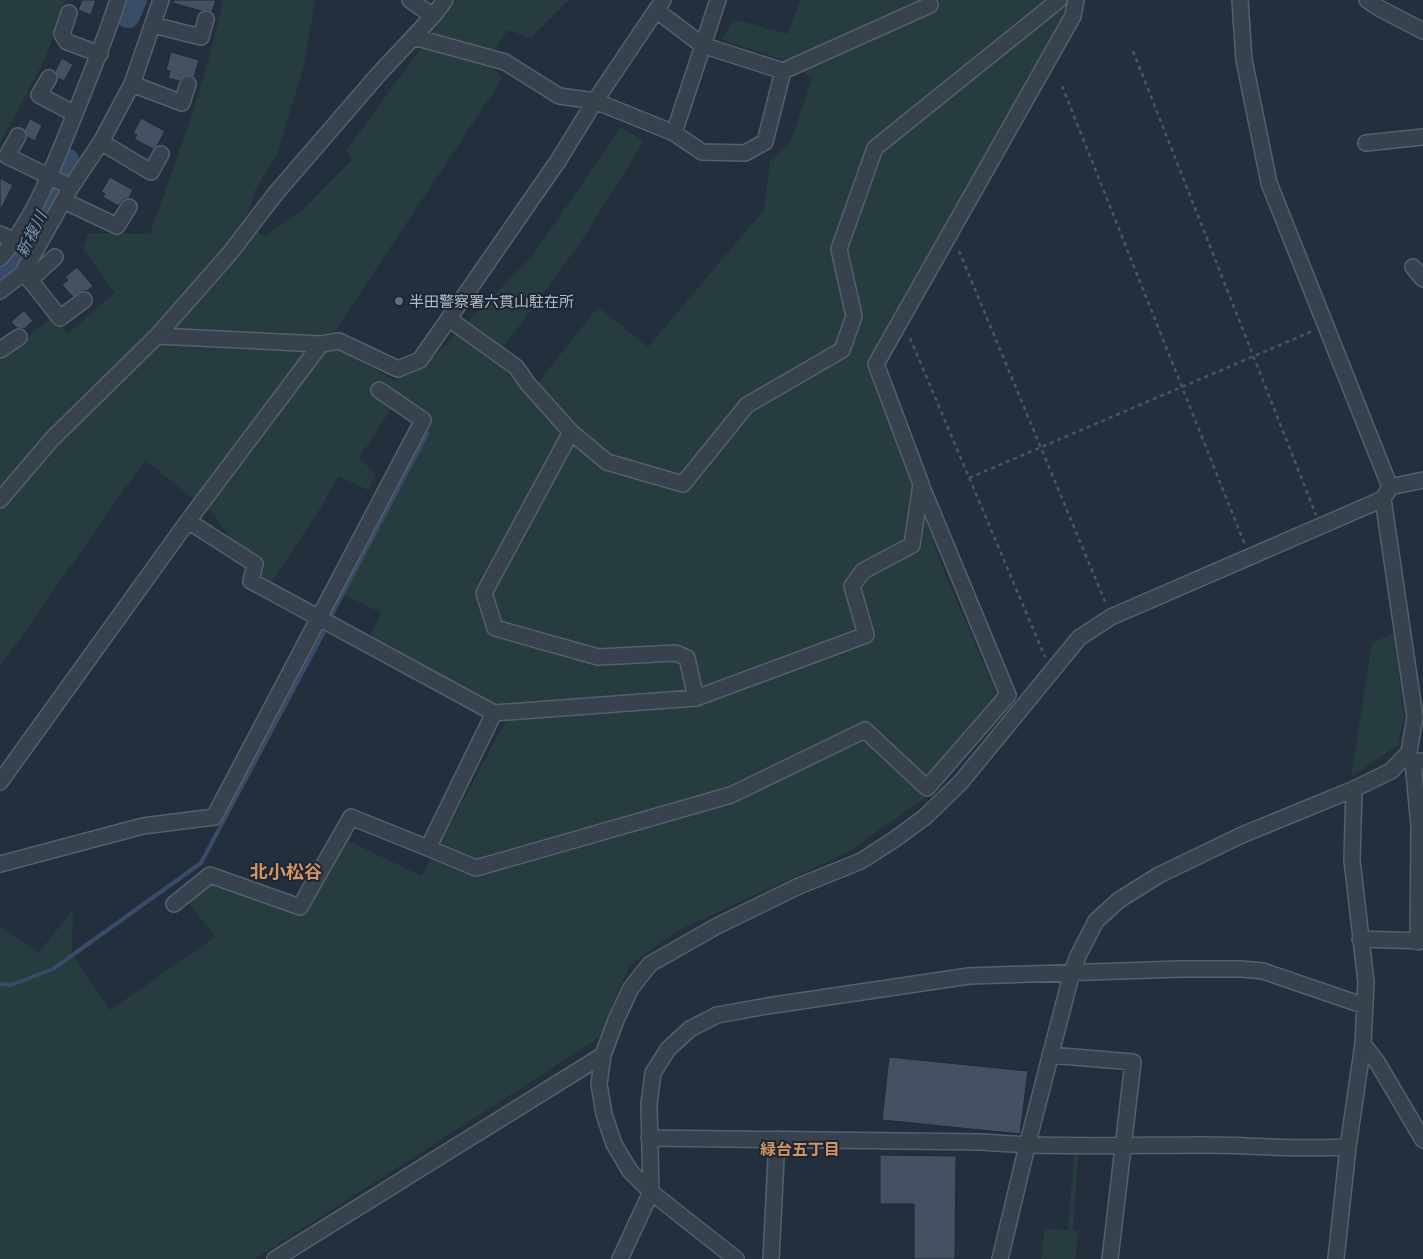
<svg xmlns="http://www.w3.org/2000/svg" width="1423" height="1259" font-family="Mulish,'Noto Sans JP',sans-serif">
	<rect width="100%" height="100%" fill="#242f3e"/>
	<!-- green -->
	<path fill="#263c3f" d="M0,0H66L46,57L0,144Z
		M223,0H315L304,65L277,154L255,190L244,225L265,236L304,209L352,160L346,151L456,0H569L531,38L508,30L487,61L502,79L336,329L334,348L395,380L427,364L533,255L621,127L644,141L580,243L494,360L528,395L598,307L648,347L764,210L770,160L790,143L812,79L791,62L722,40L733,19L788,34L800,0H1069L1066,19L870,362L943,569L997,695L924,799L846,853L677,931L629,966L599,1038L255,1259H0V926L38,953L73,910L72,954L110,1010L215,937L187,900L209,884L302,914L348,841L422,876L507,719L368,639L382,613L340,593L385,502L432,423L397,400L359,458L376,474L368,490L339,476L321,507L271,583L259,578L214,515L145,460L0,667V362L52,316L68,333L115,293L83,249L88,233L150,234C177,157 207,80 223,0Z
		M1394,633L1404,717L1398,745L1351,777L1372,643Z
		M1075,1145H1079L1073,1230L1078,1231L1075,1259H1041L1045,1228L1068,1230Z"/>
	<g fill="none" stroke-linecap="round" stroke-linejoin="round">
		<!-- stream -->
		<path stroke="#394c67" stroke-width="4" d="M330,618L427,434
			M0,984L11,985L53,969L201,863L325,630"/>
		<!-- river -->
		<path stroke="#394c67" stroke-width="24" d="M128,16L135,0
			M60,175L67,160
			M0,276L17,263L55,185"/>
	</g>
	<!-- building -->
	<path fill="#455162" stroke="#1f2835" d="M82,0H96L91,15L78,10Z
		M174,0H216L212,12L208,10L201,11L173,3Z
		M171,52L199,60L194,77L186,75L179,81L168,78L170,71L166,70Z
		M62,58L73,65L64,81L58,78L55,71Z
		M141,118L165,131L157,146L153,149L134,139L137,135L133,133Z
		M30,119L42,125L35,141L27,137L24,130Z
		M110,177L133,190L129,198L124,199L118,206L103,197L105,194L101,192Z
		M0,178L13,185L0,211Z
		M77,267L93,286L87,291H82L73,297L62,285L68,280L65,277Z
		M24,310L33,321L24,329L17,328L11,322Z
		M889,1057L1028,1071L1020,1134L882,1120Z
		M880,1155L956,1156L955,1259H914V1204H880Z"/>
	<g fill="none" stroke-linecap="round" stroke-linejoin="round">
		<!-- minor casing -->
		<g stroke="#565f6c" stroke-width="18">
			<path id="minor" d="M410,0L433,16
				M1240,0L1244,60L1269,183L1390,487
				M1367,0L1379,8L1423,31
				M656,10L702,45L783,71
				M69,13L62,34L67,42L100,54
				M153,25L201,37L206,19
				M414,37L505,62L559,96L595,101L674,133L702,152L745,153L765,142L783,71L930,5
				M49,78L39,95L75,114
				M132,84L182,103L188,84
				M674,133L718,0
				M18,136L7,156L71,187
				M101,142L151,172L161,154
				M1366,143L1423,137
				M64,201L117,226L129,207
				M0,234L15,241
				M0,258C33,222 52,170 70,126C87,84 104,43 118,0
				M1413,267L1423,279
				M22,274L30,280L60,318L84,300
				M30,280L55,257
				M0,291L22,274L71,187L101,142L132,84L161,0
				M449,319L516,367L528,384L571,432L607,462L683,484L747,405L842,350L854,316L839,249L875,148L1059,0
				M157,336L321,344
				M0,350L19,337
				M571,432L484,593L495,628L598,657L676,653L687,658L696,698
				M0,500L52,439L157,336L230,253L276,193L377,76L433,16L445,0
				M188,521L255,564L251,581L494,713L696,698L866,635L852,586L863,571L912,545L921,484L876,364L1073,16L1076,0
				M0,782L188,521L321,344L339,341L398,369L420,360L558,161L595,101L663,0
				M428,848L476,868L731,795L865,730L927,788L1008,695L921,485
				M0,864L143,826L214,817L423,420L379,390
				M174,904L210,875L300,907L351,817L428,848L494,713
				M1360,939L1423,941
				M1418,942L1419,826L1413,762L1423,761
				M1363,1044L1377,1062L1423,1140
				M1050,1055L1133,1062L1110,1259
				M649,1138L982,1142C1056,1148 1130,1145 1203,1145C1252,1145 1300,1150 1348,1147
				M275,1259L603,1055
				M620,1259L651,1192L649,1104L653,1073L668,1049L690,1029L717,1015L767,1006L969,976L1180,969H1241L1263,971L1365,1006
				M736,1259L651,1192L630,1171L614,1144L604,1114L599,1084L603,1055L616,1020L631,988L650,964L717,926L799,886L861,861L895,839L925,817L961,782L1079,638L1111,617L1383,499L1390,487L1423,480
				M771,1259L777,1139
				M1000,1259L1027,1146L1072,972L1078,956L1096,921L1119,900L1159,875L1242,835L1354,789L1391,771L1409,752L1415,717L1383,499
				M1336,1259L1348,1147L1363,1044L1366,982L1352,860L1354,789"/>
		</g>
		<!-- path -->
		<path stroke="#44595c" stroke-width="2.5" stroke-dasharray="4 4" stroke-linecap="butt" d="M1133,51L1316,515
			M1062,86L1245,545
			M959,251L1106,604
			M910,338L1045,657
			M969,478L1315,330"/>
		<!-- minor -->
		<use href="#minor" stroke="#38414e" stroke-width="15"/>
	</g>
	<!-- markers -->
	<circle fill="#5c6f8a" stroke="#1d2633" stroke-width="2" cx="399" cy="301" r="5"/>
	<g text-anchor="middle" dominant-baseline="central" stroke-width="4" stroke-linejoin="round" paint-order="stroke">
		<!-- poi labels -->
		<g font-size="15" fill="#b4bcc9" stroke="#1d2633" text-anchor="start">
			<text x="409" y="301">半田警察署六貫山駐在所</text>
		</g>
		<!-- water labels -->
		<g font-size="16" font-style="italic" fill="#7c92b1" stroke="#1d2633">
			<text transform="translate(31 234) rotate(-64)">新複川</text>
		</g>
		<!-- neighbourhood labels -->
		<g font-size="16" font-weight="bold" fill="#d59563" stroke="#1d2633">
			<text x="800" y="1149">緑台五丁目</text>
		</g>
		<!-- quarter labels -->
		<g font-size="18" font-weight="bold" fill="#d59563" stroke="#1d2633">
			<text x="286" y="871">北小松谷</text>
		</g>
	</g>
</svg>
